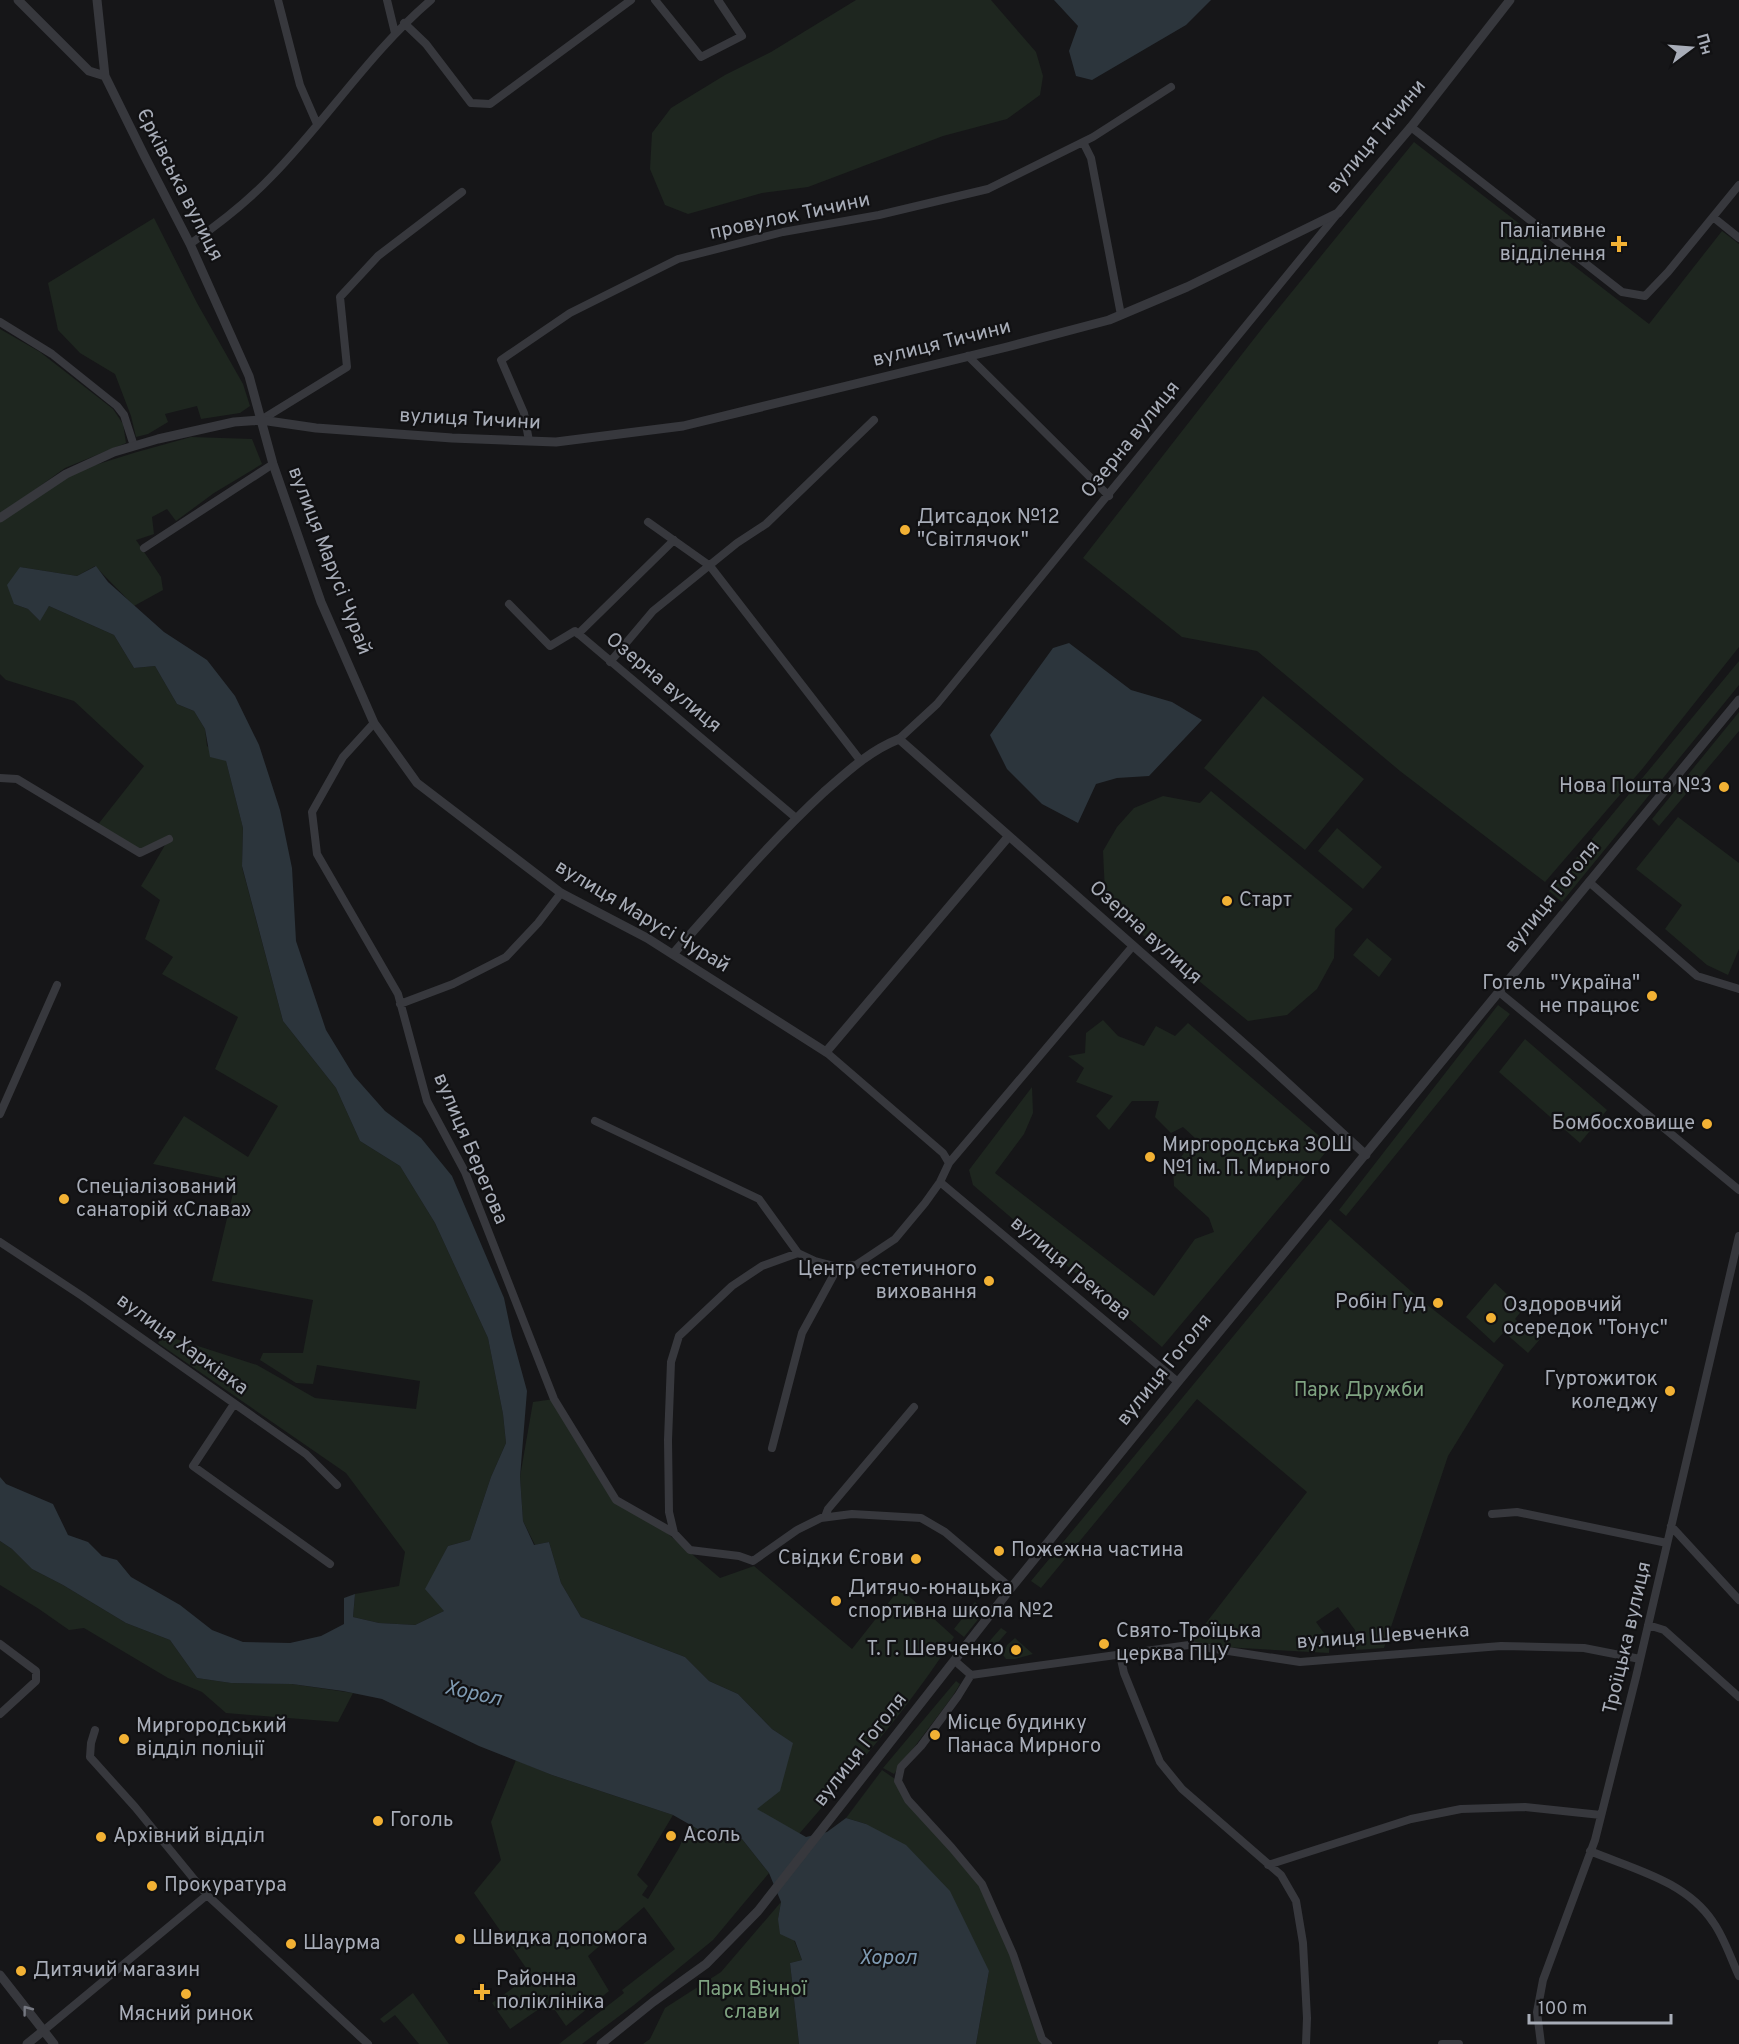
<svg xmlns="http://www.w3.org/2000/svg" width="1739" height="2044" font-family="Overpass,sans-serif">
	<rect width="100%" height="100%" fill="#161618"/>
	<!-- green -->
	<path fill="#1e261f" d="M856,0H991L1036,52L1043,76L1040,95L1007,119L943,136L808,187L762,193L688,214L665,205L650,169L652,133L671,108L725,75L771,52Z
		M1414,142L1649,324L1722,231L1739,244V647L1643,768L1545,882L1400,771L1257,651L1182,637L1083,558L1264,326Z
		M154,218L197,303L243,384L250,406L240,413L201,419L197,406L165,414L168,422L148,434L136,437L131,416L115,374L80,353L58,330L48,283Z
		M0,329L40,352L113,409L123,424L126,443L65,468L0,515Z
		M191,437L252,439L262,464L214,493L176,521L167,509L152,517L154,534L136,540L161,577L163,590L134,606L95,566L77,576L20,567L14,604L28,609L39,620L49,606L114,635L134,668L155,666L177,704L194,711L205,729L207,746L226,761L243,828L242,867L283,1021L336,1088L360,1141L400,1166L435,1223L488,1338L503,1414L506,1443L491,1477L470,1540L448,1546L440,1563L444,1611L415,1625L379,1623L353,1617L355,1594L399,1586L405,1552L346,1473L158,1343L164,1335L257,1365L315,1398L416,1409L420,1381L317,1365L313,1384L296,1383L260,1360L263,1353H303L313,1300L212,1281L236,1181L153,1164L184,1116L248,1157L278,1106L215,1069L238,1017L162,974L173,957L145,939L160,900L141,886L168,840L140,853L96,827L144,766L74,701L6,680L0,674V518L66,474L137,452Z
		M1739,661V685L1562,902L1549,891Z
		M1263,696L1364,779L1305,850L1204,768Z
		M1739,712V731L1659,826L1652,819Z
		M1211,791L1353,909L1335,929L1334,958L1317,989L1287,1015L1248,1021L1128,923L1105,893L1103,851L1117,827L1134,808L1163,796L1200,803Z
		M1678,817L1739,863V949L1728,975L1707,965L1665,929L1682,905L1636,869Z
		M1337,828L1382,867L1363,889L1318,851Z
		M1367,938L1392,959L1379,977L1353,955Z
		M1498,1005L1510,1014L1346,1216L1339,1210Z
		M1103,1020L1118,1036L1144,1046L1156,1026L1175,1036L1188,1023L1331,1146L1162,1347L973,1185L969,1170L1032,1087L1033,1113L1024,1134L995,1173L1154,1296L1195,1239L1214,1232L1209,1218L1174,1186L1173,1168L1195,1138L1183,1127L1171,1133L1155,1117L1159,1101H1132L1109,1130L1096,1116L1113,1096L1076,1082L1084,1068L1068,1056L1085,1053L1086,1033Z
		M1525,1039L1607,1110L1580,1143L1499,1072Z
		M1330,1219L1421,1300L1504,1365L1448,1456L1384,1648L1356,1650L1355,1630L1338,1607L1316,1622L1329,1640V1653L1189,1645L1307,1492L1197,1399L1041,1588L1031,1581Z
		M1495,1283L1523,1309L1515,1319L1530,1333L1539,1323L1547,1331L1528,1353L1504,1332L1494,1343L1466,1317Z
		M554,1399L616,1500L667,1533L720,1578L754,1566L852,1649L900,1588L954,1637C909,1708 854,1770 799,1834L756,1809L792,1743L772,1729L738,1694L709,1681L685,1657L581,1617L561,1583L549,1542L535,1545L523,1521L520,1477L533,1402Z
		M0,1541L12,1549L32,1569L63,1585L126,1623L170,1640L197,1678L231,1683L292,1684L353,1693L338,1722L226,1713L202,1692L168,1678L84,1628L69,1630L39,1609L0,1585Z
		M975,1602L983,1609L980,1617L964,1637L954,1629Z
		M1001,1628L1007,1632L990,1652L978,1659L979,1653Z
		M1015,1638L1033,1654L1015,1659H1006L1003,1655L1007,1645Z
		M956,1681L960,1684L952,1697L894,1774L883,1768Z
		M516,1760L552,1775L673,1815L637,1875L648,1886L642,1895L648,1899L679,1848L689,1824L710,1836L742,1839L769,1873L713,1940L634,2005L582,2044H559L624,1993L622,1990L675,1949L644,1907L588,1956L609,1991L566,2026L555,2010L539,2009L510,2029L492,2003L531,1975L474,1893L501,1860L491,1822Z
		M882,1770L898,1781L908,1800L982,1884L1048,2044H976L989,1971L866,1824L846,1818Z
		M781,1902L778,1919L794,1940L802,1960L790,1963L799,2044H643L650,2039L665,2008L721,1972Z
		M413,1993L449,2044H419L395,2015L384,2023L380,2019Z"/>
	<!-- water -->
	<path fill="#2c353c" d="M1054,0H1211L1186,25L1092,80L1076,76L1069,51L1078,26Z
		M96,566L108,582L164,632L207,660L235,696L259,745L280,810L292,868L296,941L326,1030L354,1076L385,1111L421,1138L452,1176L504,1298L512,1336L527,1391L520,1477L523,1521L534,1545L549,1542L561,1583L581,1617L685,1657L709,1681L738,1694L772,1729L793,1743L780,1791L757,1809L806,1837L827,1832L846,1818L866,1824L906,1845L950,1891L989,1971L976,2044H799L790,1963L802,1960L795,1941L780,1934L778,1919L781,1902L769,1873L742,1839L710,1836L673,1815L552,1775L479,1746L382,1699L343,1691L292,1684L231,1683L197,1678L170,1640L126,1623L63,1585L32,1569L12,1549L0,1541V1477L6,1484L53,1504L68,1535L88,1542L102,1556L117,1560L131,1577L180,1605L212,1630L243,1642L290,1643L321,1636L344,1624V1598L355,1594L353,1617L379,1623L415,1625L444,1611L425,1589L448,1546L470,1540L491,1477L506,1443L503,1414L488,1338L435,1223L400,1166L360,1141L336,1088L283,1021L242,866L243,828L226,761L210,757L205,729L194,711L177,704L155,666L134,668L114,635L49,606L40,621L28,609L14,604L7,585L20,567L77,576Z
		M1069,643L1131,690L1172,702L1202,720L1149,776L1117,778L1096,784L1078,823L1042,804L1007,769L990,735L1053,648Z"/>
	<g fill="none" stroke-linecap="round" stroke-linejoin="round">
		<!-- minor -->
		<path stroke="#37383d" stroke-width="8" d="M278,0L300,85L317,124
			M387,0L395,33
			M655,0L701,57L742,36L718,0
			M404,23L426,44L471,103L490,104L631,0
			M1411,127L1622,292L1645,296L1668,272L1739,185
			M1083,142L1091,158L1121,315
			M1713,217L1739,238
			M190,244C219,224 247,202 271,177C327,120 370,52 431,0
			M0,322L52,354L117,406L124,415L134,446
			M968,356L1109,496
			M261,420L347,367L340,297L378,256L462,192
			M529,441L524,413L501,360L570,313L678,259L783,232L879,215L988,189L1093,137L1171,87
			M648,522L710,566L860,760
			M144,548L273,464
			M509,604L550,646L575,631L796,818
			M578,634L674,540
			M610,662L653,611L737,543L766,524L874,420
			M374,723L343,757L312,812L317,854L398,994L427,1101L465,1172L554,1399L616,1500L674,1533
			M899,739L937,704L1338,213
			M0,778L17,779L140,853L169,839
			M1589,882L1697,976L1739,989
			M1499,992L1739,1190
			M400,1004L453,984L506,957L538,923L561,893
			M826,1052L943,1153L949,1163
			M0,1114L57,985
			M595,1121L759,1199L798,1253
			M940,1182L1178,1382
			M0,1242L82,1296L306,1454L337,1485
			M234,1404L193,1466L330,1564
			M772,1448L802,1333L838,1267
			M1492,1514L1517,1512L1667,1543
			M825,1517L828,1509L914,1407
			M1671,1526L1739,1600
			M1011,1588L945,1532L921,1518L852,1514L821,1518L797,1530L753,1561L739,1556L690,1550L674,1533L669,1512L668,1440L671,1362L679,1336L732,1286L762,1266L798,1253L815,1261L838,1267L856,1265L895,1239L925,1203L940,1182L949,1163L1132,947
			M1648,1625L1664,1630L1739,1697
			M0,1644L36,1671V1681L0,1714
			M1120,1655L1124,1673L1160,1762L1182,1789L1281,1875L1296,1901L1303,1943L1307,2018L1306,2044
			M955,1661L971,1675L1189,1645L1300,1662L1501,1646L1584,1648L1640,1659
			M971,1675L958,1696L921,1746L901,1767L898,1781L908,1800L952,1848L982,1884L1013,1954L1042,2039L1048,2044
			M95,1730L91,1743L90,1757L135,1807L207,1895L368,2044
			M1590,1851C1633,1869 1686,1881 1713,1922C1724,1937 1731,1959 1739,1976
			M1268,1865L1411,1819L1461,1809L1525,1807L1601,1815
			M43,2031L207,1895
			M1442,2044H1459
			M1541,2044L1537,2012L1543,1980L1595,1840L1636,1677L1739,1236"/>
		<!-- tertiary -->
		<path stroke="#37383d" stroke-width="9" d="M18,0L89,71L105,76L144,155L190,244L249,376L273,464L321,602L374,723L417,783L561,893L647,938L826,1052L1009,836
			M97,0L105,76
			M0,518L66,474L114,452L158,439L234,422L261,420L316,428L452,438L556,442L683,426L1007,347L1109,320L1187,287L1338,213L1411,127L1510,0
			M673,954C722,899 770,842 824,792C848,771 869,751 899,739L1257,1055L1366,1155
			M0,1975L54,2044
			M27,2044L43,2031
			M601,2044L653,2002L706,1964L758,1911L1011,1588L1178,1382L1739,700"/>
	</g>
	<!-- one-way arrows -->
	<defs><path id="oneway-chevron" d="M-2-3.5L2.5 0L-2 3.5" fill="none" stroke-width="1.6" stroke-linecap="round" stroke-linejoin="round" transform="scale(1.5)"/></defs>
	<use stroke="#757881" href="#oneway-chevron" transform="translate(27 2010) rotate(-127)"/>
	<!-- markers -->
	<g fill="#f2b134" stroke="#111113" stroke-width="2">
		<path d="M1616 235h6v6h6v6h-6v6h-6v-6h-6v-6h6z"/>
		<circle cx="905" cy="530" r="6"/>
		<circle cx="1724" cy="787" r="6"/>
		<circle cx="1227" cy="901" r="6"/>
		<circle cx="1652" cy="996" r="6"/>
		<circle cx="1707" cy="1124" r="6"/>
		<circle cx="1150" cy="1157" r="6"/>
		<circle cx="64" cy="1199" r="6"/>
		<circle cx="989" cy="1281" r="6"/>
		<circle cx="1438" cy="1303" r="6"/>
		<circle cx="1491" cy="1318" r="6"/>
		<circle cx="1670" cy="1391" r="6"/>
		<circle cx="999" cy="1551" r="6"/>
		<circle cx="916" cy="1559" r="6"/>
		<circle cx="836" cy="1601" r="6"/>
		<circle cx="1104" cy="1644" r="6"/>
		<circle cx="1016" cy="1650" r="6"/>
		<circle cx="935" cy="1735" r="6"/>
		<circle cx="124" cy="1739" r="6"/>
		<circle cx="378" cy="1821" r="6"/>
		<circle cx="671" cy="1836" r="6"/>
		<circle cx="101" cy="1837" r="6"/>
		<circle cx="152" cy="1886" r="6"/>
		<circle cx="460" cy="1939" r="6"/>
		<circle cx="291" cy="1944" r="6"/>
		<circle cx="21" cy="1971" r="6"/>
		<path d="M479 1983h6v6h6v6h-6v6h-6v-6h-6v-6h6z"/>
		<circle cx="186" cy="1994" r="6"/>
	</g>
	<g text-anchor="middle" dominant-baseline="central" stroke-width="4.5" stroke-linejoin="round" paint-order="stroke">
		<!-- street labels -->
		<g font-size="20" fill="#a8adb8" stroke="#111113">
			<text transform="translate(1377 137) rotate(-50)">вулиця Тичини</text>
			<text transform="translate(179 185) rotate(63)">Єрківська вулиця</text>
			<text transform="translate(790 217) rotate(-12)">провулок Тичини</text>
			<text transform="translate(942 344) rotate(-14)">вулиця Тичини</text>
			<text transform="translate(470 420) rotate(3)">вулиця Тичини</text>
			<text transform="translate(1131 440) rotate(-51)">Озерна вулиця</text>
			<text transform="translate(329 561) rotate(69)">вулиця Марусі Чурай</text>
			<text transform="translate(663 683) rotate(40)">Озерна вулиця</text>
			<text transform="translate(1553 897) rotate(-51)">вулиця Гоголя</text>
			<text transform="translate(642 917) rotate(31)">вулиця Марусі Чурай</text>
			<text transform="translate(1145 933) rotate(42)">Озерна вулиця</text>
			<text transform="translate(470 1149) rotate(67)">вулиця Берегова</text>
			<text transform="translate(1070 1269) rotate(40)">вулиця Грекова</text>
			<text transform="translate(182 1345) rotate(36)">вулиця Харківка</text>
			<text transform="translate(1165 1370) rotate(-51)">вулиця Гоголя</text>
			<text transform="translate(1383 1637) rotate(-4)">вулиця Шевченка</text>
			<text transform="translate(1628 1638) rotate(-77)">Троїцька вулиця</text>
			<text transform="translate(861 1750) rotate(-52)">вулиця Гоголя</text>
		</g>
		<!-- poi labels -->
		<g font-size="20" fill="#a8adb8" stroke="#111113" text-anchor="start">
			<text x="1606" y="232" text-anchor="end">Паліативне<tspan x="1606" dy="23">відділення</tspan></text>
			<text x="917" y="518">Дитсадок №12<tspan x="917" dy="23">"Світлячок"</tspan></text>
			<text x="1712" y="787" text-anchor="end">Нова Пошта №3</text>
			<text x="1239" y="901">Старт</text>
			<text x="1640" y="984" text-anchor="end">Готель "Україна"<tspan x="1640" dy="23">не працює</tspan></text>
			<text x="1695" y="1124" text-anchor="end">Бомбосховище</text>
			<text x="1162" y="1146">Миргородська ЗОШ<tspan x="1162" dy="23">№1 ім. П. Мирного</tspan></text>
			<text x="76" y="1188">Спеціалізований<tspan x="76" dy="23">санаторій «Слава»</tspan></text>
			<text x="977" y="1270" text-anchor="end">Центр естетичного<tspan x="977" dy="23">виховання</tspan></text>
			<text x="1426" y="1303" text-anchor="end">Робін Гуд</text>
			<text x="1503" y="1306">Оздоровчий<tspan x="1503" dy="23">осередок "Тонус"</tspan></text>
			<text x="1658" y="1380" text-anchor="end">Гуртожиток<tspan x="1658" dy="23">коледжу</tspan></text>
			<text x="1011" y="1551">Пожежна частина</text>
			<text x="904" y="1559" text-anchor="end">Свідки Єгови</text>
			<text x="848" y="1589">Дитячо-юнацька<tspan x="848" dy="23">спортивна школа №2</tspan></text>
			<text x="1116" y="1632">Свято-Троїцька<tspan x="1116" dy="23">церква ПЦУ</tspan></text>
			<text x="1004" y="1650" text-anchor="end">Т. Г. Шевченко</text>
			<text x="947" y="1724">Місце будинку<tspan x="947" dy="23">Панаса Мирного</tspan></text>
			<text x="136" y="1727">Миргородський<tspan x="136" dy="23">відділ поліції</tspan></text>
			<text x="390" y="1821">Гоголь</text>
			<text x="683" y="1836">Асоль</text>
			<text x="113" y="1837">Архівний відділ</text>
			<text x="164" y="1886">Прокуратура</text>
			<text x="472" y="1939">Швидка допомога</text>
			<text x="303" y="1944">Шаурма</text>
			<text x="33" y="1971">Дитячий магазин</text>
			<text x="496" y="1980">Районна<tspan x="496" dy="23">поліклініка</tspan></text>
			<text x="186" y="2015" text-anchor="middle">Мясний ринок</text>
		</g>
		<!-- park labels -->
		<g font-size="20" fill="#7fa381" stroke="#111113">
			<text x="1359" y="1391">Парк Дружби</text>
			<text x="752" y="1990">Парк Вічної<tspan x="752" dy="23">слави</tspan></text>
		</g>
		<!-- water labels -->
		<g font-size="21" font-style="italic" fill="#7f9bb3" stroke="#111113">
			<text transform="translate(473 1694) rotate(13)">Хорол</text>
			<text x="888" y="1958">Хорол</text>
		</g>
	</g>
	<!-- north arrow -->
	<g transform="translate(1691 48) rotate(74)" stroke="#111113" stroke-width="4.5" paint-order="stroke">
	<path d="M0-4.5L10 22L0 15L-10 22Z" fill="#a8adb8"/>
	<text y="-9" font-size="16" font-weight="bold" text-anchor="middle" fill="#a8adb8">Пн</text>
	</g>
	<!-- scale -->
	<path d="M1529 2014v9h142v-9" fill="none" stroke="#a8adb8" stroke-width="3"/>
	<text x="1538" y="2014" font-size="18" fill="#a8adb8" stroke="#111113" stroke-width="4.5" paint-order="stroke">100 m</text>
</svg>
